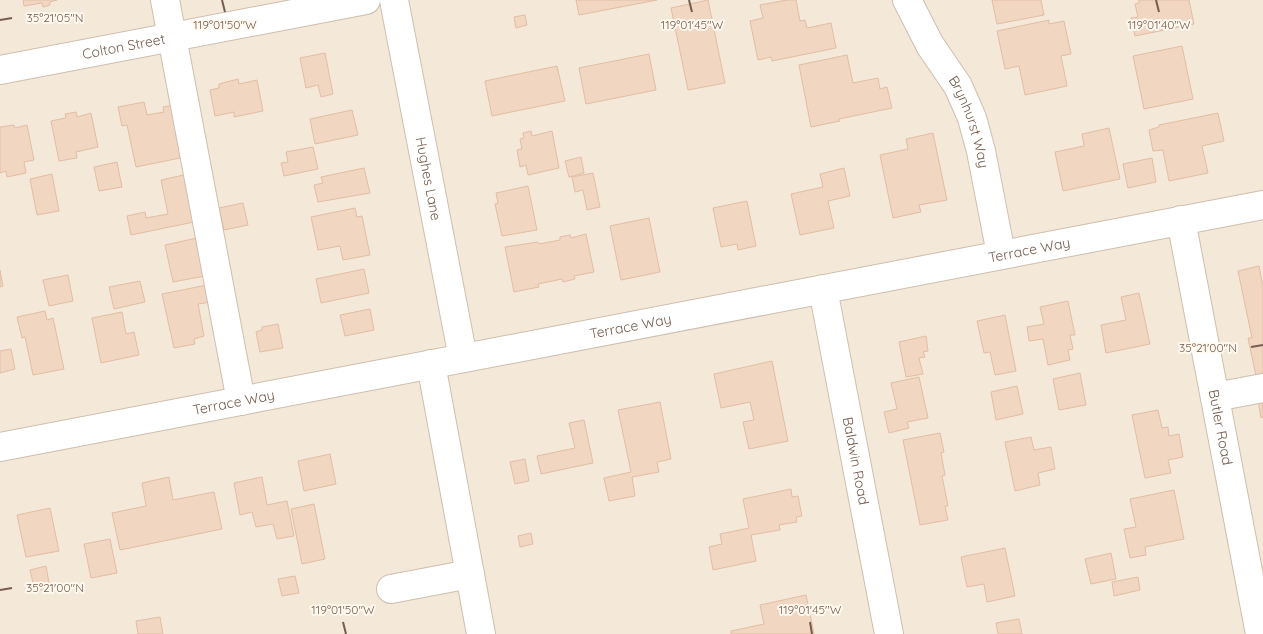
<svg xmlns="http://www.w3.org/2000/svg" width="1263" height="634" font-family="Quicksand,sans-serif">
	<rect width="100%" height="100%" fill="#fcf5ea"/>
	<!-- residential -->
	<path fill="#f4e8d8" d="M0,0H1263V634H0Z"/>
	<!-- building -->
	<path fill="#f1d6c2" stroke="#e3bda3" d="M23,0H57L50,2V5L43,7L42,3L24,6Z
		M576,0H657L579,15Z
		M708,0L725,83L688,90L671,8Z
		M787,0H796L800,21L805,20L807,28L831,23L836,48L772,61L771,57L758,60L750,21L763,18L760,5Z
		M992,0H1041L1044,15L997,24Z
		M1139,0H1189L1194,24L1135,36L1131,18L1138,17L1135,4L1139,3Z
		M525,15L527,25L516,28L514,17Z
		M1049,20V24L1064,21L1071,54L1061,56L1067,86L1025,95L1019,66L1005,69L997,31Z
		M1182,46L1193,99L1144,109L1133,56Z
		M325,53L333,94L321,97L318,85L306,88L300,58Z
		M649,54L656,90L586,104L579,68Z
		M847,55L853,83L878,78L880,89L887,87L892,108L839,119L840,121L811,127L799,65Z
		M557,66L565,101L492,116L485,81Z
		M238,79L239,84L257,80L263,111L234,117V112L215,116L210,90L219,88V84Z
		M144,102L147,115L164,112L163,107L174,105L185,157L136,167L127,125L122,126L118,107Z
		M352,110L358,135L315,144L310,119Z
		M76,112L77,117L91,113L98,147L76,152L77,158L59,161L51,121L66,118L65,114Z
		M1218,113L1224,141L1202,146L1208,173L1169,181L1163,150L1153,151L1149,130L1159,127V125Z
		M14,125L15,128L27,125L34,160L24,162L26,173L7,177L6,171L0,173V127Z
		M1109,128L1120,179L1063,191L1055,152L1084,146L1082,134Z
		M531,131L532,136L552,131L559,168L528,175L526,165L520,167L517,150L522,149L520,139L524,138L523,133Z
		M933,133L947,200L919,205L921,212L893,218L880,155L908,149L906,139Z
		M313,147L318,169L284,176L281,163L288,162L286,152Z
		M581,157L584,173L569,177L565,161Z
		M1152,158L1156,182L1128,188L1123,164Z
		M117,162L122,187L99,191L94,167Z
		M364,168L370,193L318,202L314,185L323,183L321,177Z
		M844,168L850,196L828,201L834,228L800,235L791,194L823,187L820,174Z
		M593,173L600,207L587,210L583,190L575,192L572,177Z
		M52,174L59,211L37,215L30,179Z
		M184,175L194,222L131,235L127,216L145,212L146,218L168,214L161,180Z
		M528,186L537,230L502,236L495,204L498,203L496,193Z
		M747,201L756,246L738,250L737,244L721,247L713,208Z
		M243,203L248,225L224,230L219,208Z
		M355,208L357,217L362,216L370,255L343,260L340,246L318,250L311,217Z
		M649,218L660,272L621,280L610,226Z
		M586,234L594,272L574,276L575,279L563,282L562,279L538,284L539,287L514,292L505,247L538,242L539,244L560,240V237L570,235L571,238Z
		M197,238L205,276L173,282L165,245Z
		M1259,266L1263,287V375L1256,376L1248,338H1252L1238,271Z
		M364,269L369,293L321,303L316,279Z
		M0,270L3,286L0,287Z
		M68,275L73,301L49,306L43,280Z
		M140,281L145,302L114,309L109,287Z
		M207,285L211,302L198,304L204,336L194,339L195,344L174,348L162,294Z
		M1139,293L1150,344L1106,353L1101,325L1126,320L1121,297Z
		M1068,301L1075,335H1070L1073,349L1068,350L1070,360L1048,365L1043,339L1029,341L1027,327L1044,324L1040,307Z
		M370,309L374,330L345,336L340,315Z
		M45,311L47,320L53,318L64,369L33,375L25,337L22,338L17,317Z
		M122,312L126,334L134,332L139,355L101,363L92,318Z
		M1005,315L1016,371L995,375L990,352L984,353L977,321Z
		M278,324L283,348L260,352L256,332L262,330V327Z
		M926,336L928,351L923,352L925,357L919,358L923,374L906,377L899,342Z
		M11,349L15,369L0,373V351Z
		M772,361L788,441L749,449L743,422L754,420L750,402L721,408L714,374Z
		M1080,373L1086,405L1059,410L1053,379Z
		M919,377L928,418L907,422L909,428L889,433L884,412L897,409L891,383Z
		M1017,386L1023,414L996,420L991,392Z
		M1263,400V417L1261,418L1258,401Z
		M660,402L671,459L657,462L659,472L632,477L635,496L609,501L604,478L631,472L618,410Z
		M1158,410L1162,428L1168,427L1169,436L1179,434L1183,457L1168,460L1171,473L1145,478L1132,415Z
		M584,420L593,463L541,474L537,456L575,448L569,423Z
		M940,433L944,452L941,453L945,475L942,476L948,506H945L948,520L920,525L903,440Z
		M1031,437L1034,450L1051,447L1055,469L1038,473L1040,485L1015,491L1005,442Z
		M330,454L336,484L304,491L298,461Z
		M525,459L529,481L515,484L510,462Z
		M169,477L173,500L214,492L222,529L120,550L112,513L146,506L142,483Z
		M262,477L267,505L287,501L294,536L277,539L273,524L256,527L252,512L240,515L234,483Z
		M791,489L792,497L798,496L802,516L796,517L797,522L779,525L780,530L751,535L756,561L713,570L709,547L722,544L720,534L749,528L743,499Z
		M1174,490L1184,539L1145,547L1146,555L1130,558L1124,529L1136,527L1130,499Z
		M314,504L325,559L302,564L291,509Z
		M50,508L59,551L26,557L17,515Z
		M531,533L533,544L520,547L518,536Z
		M110,539L117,573L91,578L84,544Z
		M1005,548L1015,596L987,602L984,584L967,587L961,557Z
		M1111,553L1116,579L1091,584L1085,559Z
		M46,566L50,588L35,591L30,570Z
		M295,576L299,593L282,596L278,579Z
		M1138,577L1140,590L1114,596L1112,582Z
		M806,595L814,634H731V631L764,624L760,605Z
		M160,617L163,634H138L136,621Z
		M1019,619L1022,634H998L996,623Z"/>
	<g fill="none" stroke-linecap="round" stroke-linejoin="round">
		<!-- minor casing -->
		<g stroke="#cebeaf" stroke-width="30">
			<g id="minor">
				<path d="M165,0L241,401"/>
				<path id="s1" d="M394,0L463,358"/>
				<path id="s2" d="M907,0L930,45L958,86L972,118L981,151L1001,254"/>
				<path id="s3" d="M0,70L366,0"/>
				<path id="s4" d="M1181,220L1260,634"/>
				<path id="s5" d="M823,289L889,634"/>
				<path d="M431,364L481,634"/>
				<path d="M1215,397L1263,388"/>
				<path id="s6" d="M0,447L1263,205"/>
				<path d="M391,589L470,574"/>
			</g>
		</g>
		<!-- minor -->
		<use href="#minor" stroke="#fff" stroke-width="28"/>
	</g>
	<!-- ticks -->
	<path fill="none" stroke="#775d4d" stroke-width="2" d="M222,0L225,12M689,0L692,12M1156,0L1159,12M0,20L12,18M1251,347L1263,345M0,590L12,588M343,622L346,634M810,622L812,634"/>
	<g text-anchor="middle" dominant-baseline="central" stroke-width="4" stroke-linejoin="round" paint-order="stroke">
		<!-- street labels -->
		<g font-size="14" fill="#775d4d" stroke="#fff9f0">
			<text stroke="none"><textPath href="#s3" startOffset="126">Colton Street</textPath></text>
			<text stroke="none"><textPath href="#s2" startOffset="138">Brynhurst Way</textPath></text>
			<text stroke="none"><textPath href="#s1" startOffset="182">Hughes Lane</textPath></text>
			<text stroke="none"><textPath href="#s6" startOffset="1048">Terrace Way</textPath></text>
			<text stroke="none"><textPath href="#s6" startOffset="642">Terrace Way</textPath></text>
			<text stroke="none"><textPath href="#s6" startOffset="238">Terrace Way</textPath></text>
			<text stroke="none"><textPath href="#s4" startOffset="211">Butler Road</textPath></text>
			<text stroke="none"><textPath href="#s5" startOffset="175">Baldwin Road</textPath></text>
		</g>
	</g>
	<g font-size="12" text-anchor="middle" fill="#775d4d" stroke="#fff9f0" stroke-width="4" stroke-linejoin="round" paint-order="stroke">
		<text x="55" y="22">35°21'05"N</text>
		<text x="225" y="29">119°01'50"W</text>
		<text x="692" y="29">119°01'45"W</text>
		<text x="1159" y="29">119°01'40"W</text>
		<text x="1208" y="352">35°21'00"N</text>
		<text x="55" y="592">35°21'00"N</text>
		<text x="343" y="614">119°01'50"W</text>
		<text x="810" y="614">119°01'45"W</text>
	</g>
</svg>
